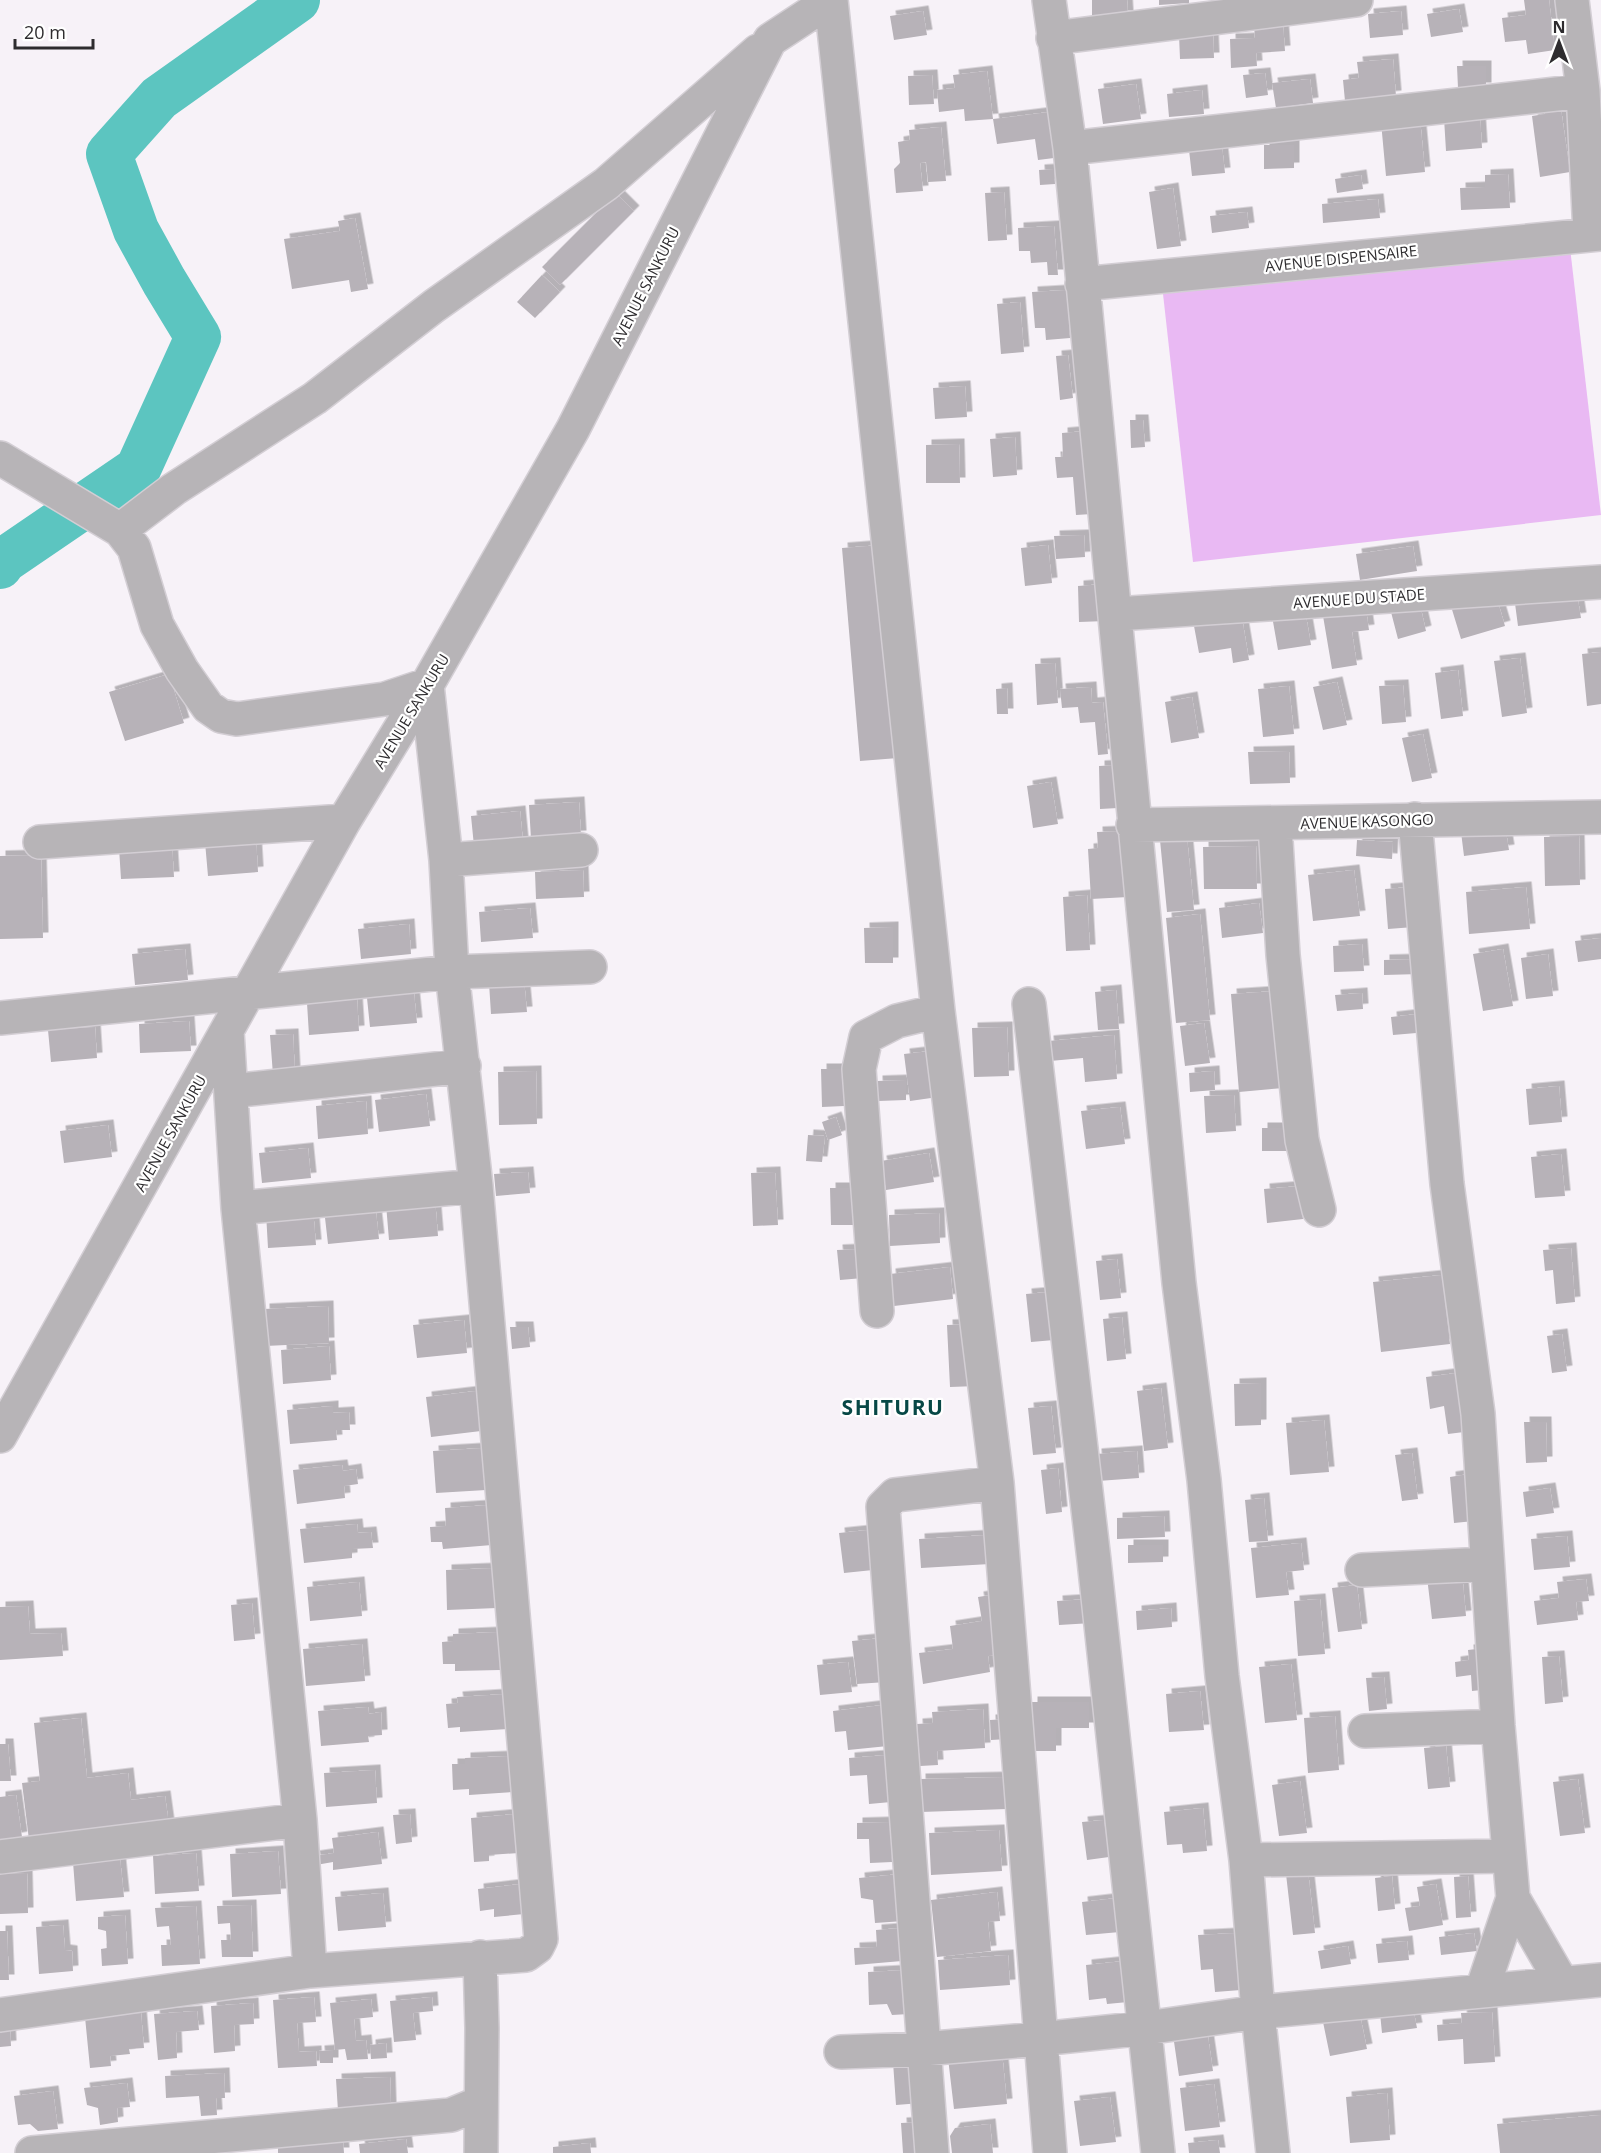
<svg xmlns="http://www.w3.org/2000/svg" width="1601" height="2153" font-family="'Open Sans',sans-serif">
	<defs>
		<filter id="shadow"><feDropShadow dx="5.5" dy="-5.5" stdDeviation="0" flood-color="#0004"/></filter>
	</defs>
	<rect width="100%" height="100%" fill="#f7f2f8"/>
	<!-- pitch -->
	<path fill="#e9b9f3" d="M1569,239L1601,515L1193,562L1162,285Z"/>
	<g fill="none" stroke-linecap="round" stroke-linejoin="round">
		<!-- river -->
		<path stroke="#5cc5c0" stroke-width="46" d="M0,566L3,561L138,469L198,337L164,281L136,230L109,154L159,98L297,0"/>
	</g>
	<!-- building -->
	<path fill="#b7b2b8" filter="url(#shadow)" d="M1092,0H1127L1128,16L1092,17Z
		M1159,0H1189V3L1159,5Z
		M1524,0H1549L1555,50L1528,54L1526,40L1505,42L1502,18L1526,15Z
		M1459,9L1463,32L1431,37L1427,14Z
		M923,11L927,35L894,40L890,16Z
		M1401,11L1403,35L1370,38L1368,14Z
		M1283,24L1285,51L1256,53L1257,66L1231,68L1230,39L1255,38L1254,26Z
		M1213,33L1214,58L1180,59L1179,35Z
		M1393,59L1396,96L1345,101L1343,80L1359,78L1357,62Z
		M1457,66H1486V88H1458Z
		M987,71L993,119L965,121L964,109L939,112L937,90L955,88L953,75Z
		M1265,73L1268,95L1246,98L1243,75Z
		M932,75L934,104L909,105L908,76Z
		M1310,79L1313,103L1276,108L1272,83Z
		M1136,84L1141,119L1103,124L1098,89Z
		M1202,90L1204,114L1169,117L1167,94Z
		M1560,102L1570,172L1540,177L1532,116L1545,114L1544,104Z
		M1057,111L1062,157L1038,160L1035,139L997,144L993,119Z
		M1480,116L1482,148L1446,151L1444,118Z
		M1420,119L1425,172L1386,176L1381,122Z
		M941,127L946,181L928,182L926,162L920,163L923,191L896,193L894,169L900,163L898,142L910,140L909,130Z
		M1264,145H1294V168L1264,169Z
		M1222,146L1225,173L1192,176L1189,150Z
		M1054,169L1055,184L1040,185L1039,170Z
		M1508,174L1510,208L1461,210L1460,188L1485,187V175Z
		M1361,175L1363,189L1337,193L1335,179Z
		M1173,188L1181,246L1157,249L1149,192Z
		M1004,192L1007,240L988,241L985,193Z
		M616,193L634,211L560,285L542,267Z
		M1378,199L1380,218L1323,223L1322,204Z
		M1247,212L1249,228L1212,233L1210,216Z
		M355,218L368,289L351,292L349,280L292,289L284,239L340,231L338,221Z
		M1054,226L1058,275H1048L1047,262L1031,263L1030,251H1019L1018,228Z
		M542,275L560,292L535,318L517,302Z
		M1067,290L1070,338L1046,340L1045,328H1035L1032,292Z
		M1020,302L1024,352L1001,354L997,304Z
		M1068,355L1073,398L1060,400L1056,356Z
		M965,386L967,417L935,419L933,388Z
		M1130,420H1143L1145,447L1131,448Z
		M1086,431L1092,514L1076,515L1073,477L1057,478L1055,457H1063L1062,433Z
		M1015,437L1017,475L993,477L990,439Z
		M959,444L960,483H926V445Z
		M1084,535L1085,557L1056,559L1054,536Z
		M881,545L898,758L860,761L842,548Z
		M1048,545L1052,583L1025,586L1021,548Z
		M1413,546L1417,571L1360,580L1356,554Z
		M1104,584L1106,621L1079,622L1078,586Z
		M1576,588L1581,618L1518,626L1514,596Z
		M1494,589L1505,626L1461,639L1450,603Z
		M1365,603L1369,630L1352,632L1357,665L1332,669L1322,610Z
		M1420,605L1426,631L1398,639L1391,612Z
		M1305,610L1311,645L1278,650L1272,616Z
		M1242,618L1249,660L1233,663L1231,648L1199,653L1194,626Z
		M1601,652V704L1587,706L1582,654Z
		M1520,658L1527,713L1502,717L1494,661Z
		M1055,663L1058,703L1037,705L1035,664Z
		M1458,670L1463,716L1441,719L1435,673Z
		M169,674L184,723L125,741L109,692Z
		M1337,682L1347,725L1323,730L1313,687Z
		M1403,685L1406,722L1382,724L1379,686Z
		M1289,686L1294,734L1263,737L1258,689Z
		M1091,687L1092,703L1103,702L1108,754L1098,755L1095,722L1080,723L1078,707L1062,708L1060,689Z
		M1007,688L1008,714H997L996,689Z
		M1192,697L1199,738L1171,743L1165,702Z
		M1423,734L1432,778L1412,782L1402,738Z
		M1289,751L1290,783L1250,784L1248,752Z
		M1117,765L1118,808L1100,809L1099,766Z
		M1051,782L1058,824L1033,828L1027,786Z
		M579,802L581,836L531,839L529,805Z
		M520,811L523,842L474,846L471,816Z
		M1505,826L1509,850L1464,856L1461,832Z
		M1124,831L1128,897L1091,899L1088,849L1098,848L1097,832Z
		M1579,836L1580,885L1545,886L1544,837Z
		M1187,837L1194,910L1167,912L1160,840Z
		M256,838L258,872L208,876L205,842Z
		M1357,840L1393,842L1392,859L1356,856Z
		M172,845L174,877L121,879L119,848Z
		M1256,846L1257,889H1204L1203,847Z
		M41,855L43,938L0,939V856Z
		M583,870L584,897L536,899L535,872Z
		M1354,870L1360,916L1313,921L1308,875Z
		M1411,887L1414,927L1388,929L1385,889Z
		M1526,887L1530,929L1469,934L1466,892Z
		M1087,895L1090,950L1066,951L1063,897Z
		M1259,903L1263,933L1222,938L1219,908Z
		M530,908L533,938L481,942L479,912Z
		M1200,914L1210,1020L1176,1023L1166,918Z
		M409,924L411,954L361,959L358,929Z
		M893,927V963H865L864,928Z
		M1601,938V959L1578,962L1575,941Z
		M1362,944L1364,971L1334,972L1333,946Z
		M185,949L188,980L135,985L132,954Z
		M1503,949L1513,1006L1483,1011L1473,954Z
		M1548,954L1553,996L1526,999L1521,958Z
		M1420,959V974L1384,975V960Z
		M524,980L527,1012L491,1014L489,983Z
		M1116,990L1119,1029L1098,1030L1095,992Z
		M1275,991L1283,1088L1239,1092L1231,994Z
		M414,993L417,1023L370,1027L367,998Z
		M1362,993L1363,1009L1337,1011L1335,995Z
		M357,999L359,1031L309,1035L307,1003Z
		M1426,1013L1428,1032L1393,1035L1391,1017Z
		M189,1021L191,1051L140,1053L139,1024Z
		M1204,1023L1210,1063L1185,1066L1180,1026Z
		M95,1027L97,1058L51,1062L48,1030Z
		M1007,1027L1009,1076L974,1077L972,1028Z
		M293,1034L295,1074L273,1075L270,1035Z
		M1114,1035L1117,1079L1085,1082L1083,1058L1050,1061L1048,1041Z
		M939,1050L945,1096L910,1101L904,1054Z
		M821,1069H843L844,1106L822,1107Z
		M536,1071L537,1124L499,1125L498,1072Z
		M1214,1071L1215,1090L1190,1092L1189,1073Z
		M906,1080V1100L878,1101L877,1081Z
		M1559,1086L1562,1122L1529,1125L1526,1089Z
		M426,1094L430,1126L379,1132L375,1100Z
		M1234,1095L1236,1131L1206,1133L1204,1096Z
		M366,1101L368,1134L318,1139L316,1106Z
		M1120,1107L1125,1144L1086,1149L1081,1111Z
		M836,1117L842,1135L828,1140L822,1122Z
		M108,1125L112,1157L64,1163L60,1131Z
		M1262,1128H1291V1151H1262Z
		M808,1135L825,1136L822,1162L806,1161Z
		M308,1148L311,1178L262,1183L259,1153Z
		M929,1153L934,1182L886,1190L881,1161Z
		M1561,1154L1565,1196L1535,1198L1531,1157Z
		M528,1172L530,1193L496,1196L494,1174Z
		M775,1172L778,1225L753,1226L751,1173Z
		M1300,1186L1303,1219L1267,1223L1264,1189Z
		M830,1188H856L857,1225H831Z
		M435,1199L438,1236L389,1240L386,1204Z
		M375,1203L379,1239L328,1244L324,1209Z
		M313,1209L316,1245L268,1248L266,1213Z
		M939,1213L940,1243L890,1246L889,1215Z
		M1571,1248L1575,1302L1556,1304L1553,1270L1545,1271L1543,1250Z
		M861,1249L863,1278L840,1280L837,1250Z
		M1117,1259L1121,1298L1100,1300L1096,1261Z
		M950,1267L953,1299L894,1306L890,1274Z
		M1442,1275L1450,1344L1381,1352L1373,1282Z
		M1049,1292L1054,1340L1031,1342L1026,1294Z
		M328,1306L329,1343L265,1346L264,1309Z
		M1122,1317L1126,1359L1107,1361L1103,1319Z
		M464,1320L467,1353L417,1358L413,1325Z
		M974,1324L977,1386L950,1387L947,1325Z
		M510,1327H528L530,1347L512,1349Z
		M1562,1334L1567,1371L1552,1373L1547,1336Z
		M329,1346L331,1380L283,1384L281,1350Z
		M1464,1372L1472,1431L1448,1434L1444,1406L1430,1409L1426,1377Z
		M1261,1383V1425L1235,1426L1234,1384Z
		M1161,1388L1168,1448L1144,1451L1137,1391Z
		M476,1391L481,1431L431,1437L426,1397Z
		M333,1406V1413L349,1412L350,1430H336L337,1440L290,1444L287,1410Z
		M1051,1406L1056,1453L1033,1455L1028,1408Z
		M1324,1420L1329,1472L1290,1475L1286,1423Z
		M1524,1422H1546L1547,1462L1526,1463Z
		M483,1448L486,1490L436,1493L433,1451Z
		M1137,1451L1139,1478L1098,1481L1096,1454Z
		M1412,1453L1418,1499L1402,1501L1395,1455Z
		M342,1465L343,1471L356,1469L358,1484L344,1486L345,1498L297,1504L293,1470Z
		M1058,1468L1062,1512L1046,1514L1041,1470Z
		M1469,1474L1474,1521L1454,1523L1450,1477Z
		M1550,1488L1554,1513L1526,1517L1523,1492Z
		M1264,1498L1268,1541L1249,1542L1245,1500Z
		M489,1505L492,1545L443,1549L442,1542H431L430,1527L446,1526L445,1508Z
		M1164,1516L1165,1537L1117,1539V1518Z
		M357,1524L358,1533L371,1532L373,1548L352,1549V1558L304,1563L300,1529Z
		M868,1530L873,1570L844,1573L839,1533Z
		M988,1535L990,1564L921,1568L919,1539Z
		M1567,1536L1570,1567L1534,1570L1531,1539Z
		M1301,1543L1304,1570L1286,1572L1289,1595L1256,1598L1251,1548Z
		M1128,1545H1163V1562L1128,1563Z
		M495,1568L497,1608L447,1610L446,1570Z
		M1462,1573L1466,1616L1432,1619L1427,1577Z
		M1586,1579L1589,1601L1576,1602L1578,1620L1537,1625L1534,1601L1559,1598L1557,1582Z
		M359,1582L362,1616L310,1621L307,1587Z
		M1357,1585L1362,1629L1338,1632L1332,1588Z
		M991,1595L997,1655L988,1656L990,1672L923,1684L919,1653L953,1649L950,1626L982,1621L978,1597Z
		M1090,1599L1092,1623L1059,1625L1057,1601Z
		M1320,1599L1325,1654L1298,1656L1294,1601Z
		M252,1603L255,1639L234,1641L231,1605Z
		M28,1606L30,1634L61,1633L63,1656L0,1660V1607Z
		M1171,1608L1172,1627L1137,1630L1136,1611Z
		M499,1632L500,1670L455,1671V1664H443L442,1642L453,1641V1634Z
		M882,1638L886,1682L857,1684L852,1641Z
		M362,1644L365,1681L306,1686L303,1649Z
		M1485,1648L1491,1689L1472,1691L1471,1675L1456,1677L1455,1662L1469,1660L1468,1650Z
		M1559,1656L1563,1702L1545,1704L1542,1657Z
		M848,1662L852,1692L820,1695L817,1665Z
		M1291,1664L1297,1720L1265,1723L1259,1667Z
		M1384,1677L1387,1709L1369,1711L1366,1678Z
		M1200,1691L1204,1730L1169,1732L1166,1694Z
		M506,1694L508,1729L460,1732V1727L448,1728L446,1704L458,1703L457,1697Z
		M1032,1702H1089V1728H1056V1751H1032Z
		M883,1705L888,1746L848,1750L846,1731L835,1732L833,1711Z
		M368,1707L369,1714L381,1712L382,1735L368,1736L369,1742L321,1746L318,1711Z
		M983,1709L985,1748L937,1751L938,1765L920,1766L917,1724L933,1723L932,1712Z
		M1335,1716L1339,1770L1308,1773L1304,1718Z
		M81,1718L87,1778L128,1773L131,1800L165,1796L169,1825L29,1840L22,1783L40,1781L34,1723Z
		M1006,1719L1008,1739L991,1740L990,1720Z
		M0,1744H8L11,1781H0Z
		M1446,1746L1450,1787L1428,1789L1424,1748Z
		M887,1755L891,1802L869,1804L867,1775L850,1776L849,1758Z
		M511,1756L513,1792L469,1795V1789L453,1790L452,1764H465V1758Z
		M375,1770L377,1803L326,1807L324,1773Z
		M1007,1777V1809L921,1812L920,1779Z
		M1578,1779L1585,1833L1560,1836L1553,1782Z
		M1300,1781L1307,1833L1279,1836L1272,1785Z
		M16,1795L22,1837L0,1841V1797Z
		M1203,1808L1207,1851L1183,1853L1182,1844L1167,1845L1164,1812Z
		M410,1814L412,1842L396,1844L393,1815Z
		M516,1814L519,1853L489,1855V1861L474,1862L471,1818Z
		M1104,1820L1109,1857L1087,1860L1082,1822Z
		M891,1822L892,1862L870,1863L869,1839H857V1823Z
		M999,1830L1002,1871L931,1875L929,1833Z
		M378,1832L382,1864L333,1870V1862L316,1865L314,1856L334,1853L332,1838Z
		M278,1851L281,1894L232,1897L230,1854Z
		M196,1853L199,1891L155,1894L153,1856Z
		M120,1858L124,1897L76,1901L73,1862Z
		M1308,1871L1315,1933L1293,1935L1286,1874Z
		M27,1873L28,1913L0,1914V1874Z
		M900,1874L904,1921L875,1923L873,1900L861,1898L859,1878Z
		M1392,1876L1395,1909L1378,1911L1375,1878Z
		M1468,1876L1471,1917L1456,1918L1454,1877Z
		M521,1884L524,1914L494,1917V1909L480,1911L478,1889Z
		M1436,1884L1443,1925L1409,1931L1405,1908L1420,1906L1417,1887Z
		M997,1892L1000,1921L988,1922L991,1951L937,1957L931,1900Z
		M383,1893L386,1927L338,1931L335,1897Z
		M1117,1898L1120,1932L1086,1935L1082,1902Z
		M251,1905L253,1957H222L221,1940H231L230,1923L218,1924L217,1906Z
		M196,1906L200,1964L162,1966L161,1945H171L169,1926L157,1927L155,1908Z
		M125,1915L128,1964L102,1966L101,1949L107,1948L106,1931L98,1929V1917Z
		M63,1925L65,1950L72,1951L73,1971L39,1974L36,1927Z
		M901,1928L902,1961L855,1965L854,1948L877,1947L876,1930Z
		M0,1931H7L9,1980H0Z
		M1237,1933L1241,1990L1215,1992L1213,1969L1201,1970L1198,1935Z
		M1474,1933L1477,1951L1441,1955L1439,1937Z
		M1407,1941L1409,1960L1378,1963L1376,1944Z
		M1348,1946L1351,1964L1321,1969L1318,1951Z
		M1008,1955L1010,1985L940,1990L938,1960Z
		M1124,1961L1128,2002L1107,2004L1106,1998L1089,2000L1086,1965Z
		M907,1970L909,2014L892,2015L887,2004L869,2005L868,1972Z
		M314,1997L316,2022L297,2023L299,2052L316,2051L317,2066L278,2068L273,2000Z
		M432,1997L433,2011L413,2013L416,2040L394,2042L390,2001Z
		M371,1999L373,2017L354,2019L356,2041L366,2040L368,2059L347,2060L345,2049L335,2050L330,2003Z
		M253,2003L254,2024L234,2025L235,2051L214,2053L211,2006Z
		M1413,2008L1417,2028L1382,2033L1380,2013Z
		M197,2011L199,2030L176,2032L177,2058L158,2060L154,2014Z
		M1492,2012L1495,2062L1464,2064L1463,2039L1438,2041L1437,2025L1462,2023L1461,2013Z
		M141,2013L144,2048L129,2049L130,2054L110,2056L111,2066L90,2068L85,2017Z
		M1360,2015L1367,2049L1330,2056L1323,2022Z
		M1206,2023L1213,2071L1179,2076L1172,2028Z
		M0,2028H10L11,2046L0,2047Z
		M386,2043L387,2058L371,2059L370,2045Z
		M333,2050V2063H320L319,2051Z
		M1002,2052L1007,2104L954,2109L948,2058Z
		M918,2060L921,2103L896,2105L893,2062Z
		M224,2073L225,2098H216L217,2115L201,2116L199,2096L166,2098L165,2076Z
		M390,2077L391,2108L338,2111L336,2079Z
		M127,2083L130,2107L117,2108L118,2122L100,2125L98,2108L87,2105L84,2088Z
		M1214,2084L1220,2127L1185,2131L1180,2088Z
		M53,2091L58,2129L38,2131L30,2124L18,2125L14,2096Z
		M1387,2093L1390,2140L1350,2143L1346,2097Z
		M1110,2097L1116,2142L1080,2146L1074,2101Z
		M1601,2115V2153H1500L1497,2124Z
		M921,2122L923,2153H903L901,2123Z
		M990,2124L993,2153H952L950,2136L955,2128Z
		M406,2139L408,2153H360L359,2144Z
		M343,2140L344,2153H278V2144Z
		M1218,2140L1220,2153H1189L1188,2143Z
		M590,2143L591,2153H553V2147Z"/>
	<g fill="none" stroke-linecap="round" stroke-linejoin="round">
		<!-- minor casing -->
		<g stroke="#d3ced4" stroke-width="36">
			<path id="minor" d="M831,0L938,1011L997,1483L1050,2153
				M1049,0L1070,148L1179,1283L1204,1480L1222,1676L1246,1860L1258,2012L1273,2153
				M1572,0L1583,91L1590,234
				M1053,38L1356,0
				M1070,148L1583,91
				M1082,284L1601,234
				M0,458L120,530L134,548L157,625L182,670L208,707L221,716L237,719L385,699L427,685L446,860L452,972L476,1186L541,1939L537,1947L526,1955L310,1971L0,2015
				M120,530L174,489L315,398L434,306L606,184L758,51
				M1116,614L1601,582
				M1415,819L1447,1184L1478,1414L1498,1726L1513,1898L1562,1983
				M1133,825L1601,817
				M1275,825L1283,955L1302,1140L1319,1210
				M40,842L344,821
				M446,860L581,850
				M1029,1004L1094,1560L1158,2153
				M0,1018L452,972L590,967
				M227,1031L238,1208L300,1820L310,1971
				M231,1091L464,1066
				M238,1208L476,1186
				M877,1311L859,1069L866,1037L897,1021L938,1011
				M0,1436L344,821L427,685L573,429L770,40L831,0
				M1362,1570L1487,1564
				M1365,1731L1498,1726
				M0,1857L300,1820
				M1246,1860L1508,1856
				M480,1957L482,2028L481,2153
				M1482,1990L1513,1898
				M841,2052L923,2049L1040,2039L1146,2028L1258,2012L1601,1980
				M32,2153L451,2115L480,2103
				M932,2153L883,1507L895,1495L997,1483"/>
		</g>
		<!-- minor -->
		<use href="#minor" stroke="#b7b4b7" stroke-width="33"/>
	</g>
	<g text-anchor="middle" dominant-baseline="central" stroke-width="4.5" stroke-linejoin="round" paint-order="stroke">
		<!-- street labels -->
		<g font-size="15" fill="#2e2c2f" stroke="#fff">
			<text transform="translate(1341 258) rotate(-6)">AVENUE DISPENSAIRE</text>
			<text transform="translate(645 286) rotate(-63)">AVENUE SANKURU</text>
			<text transform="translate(1359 598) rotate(-4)">AVENUE DU STADE</text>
			<text transform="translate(411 711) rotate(-59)">AVENUE SANKURU</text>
			<text transform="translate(1367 821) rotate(-2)">AVENUE KASONGO</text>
			<text transform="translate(170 1133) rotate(-61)">AVENUE SANKURU</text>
		</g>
		<!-- district labels -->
		<g font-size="21" font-weight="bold" letter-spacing="1.5" fill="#074846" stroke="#fff">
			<text x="893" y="1407">SHITURU</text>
		</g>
	</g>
	<!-- north arrow -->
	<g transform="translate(1559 42)" stroke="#ffffff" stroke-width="4.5" paint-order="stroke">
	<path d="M0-4.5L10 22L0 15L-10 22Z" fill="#2e2c2f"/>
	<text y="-9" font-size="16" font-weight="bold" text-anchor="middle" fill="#2e2c2f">N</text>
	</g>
	<!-- scale -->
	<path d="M15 39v9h78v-9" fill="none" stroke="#2e2c2f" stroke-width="3"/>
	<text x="24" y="39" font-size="18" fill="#2e2c2f" stroke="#ffffff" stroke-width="4.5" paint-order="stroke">20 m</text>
</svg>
